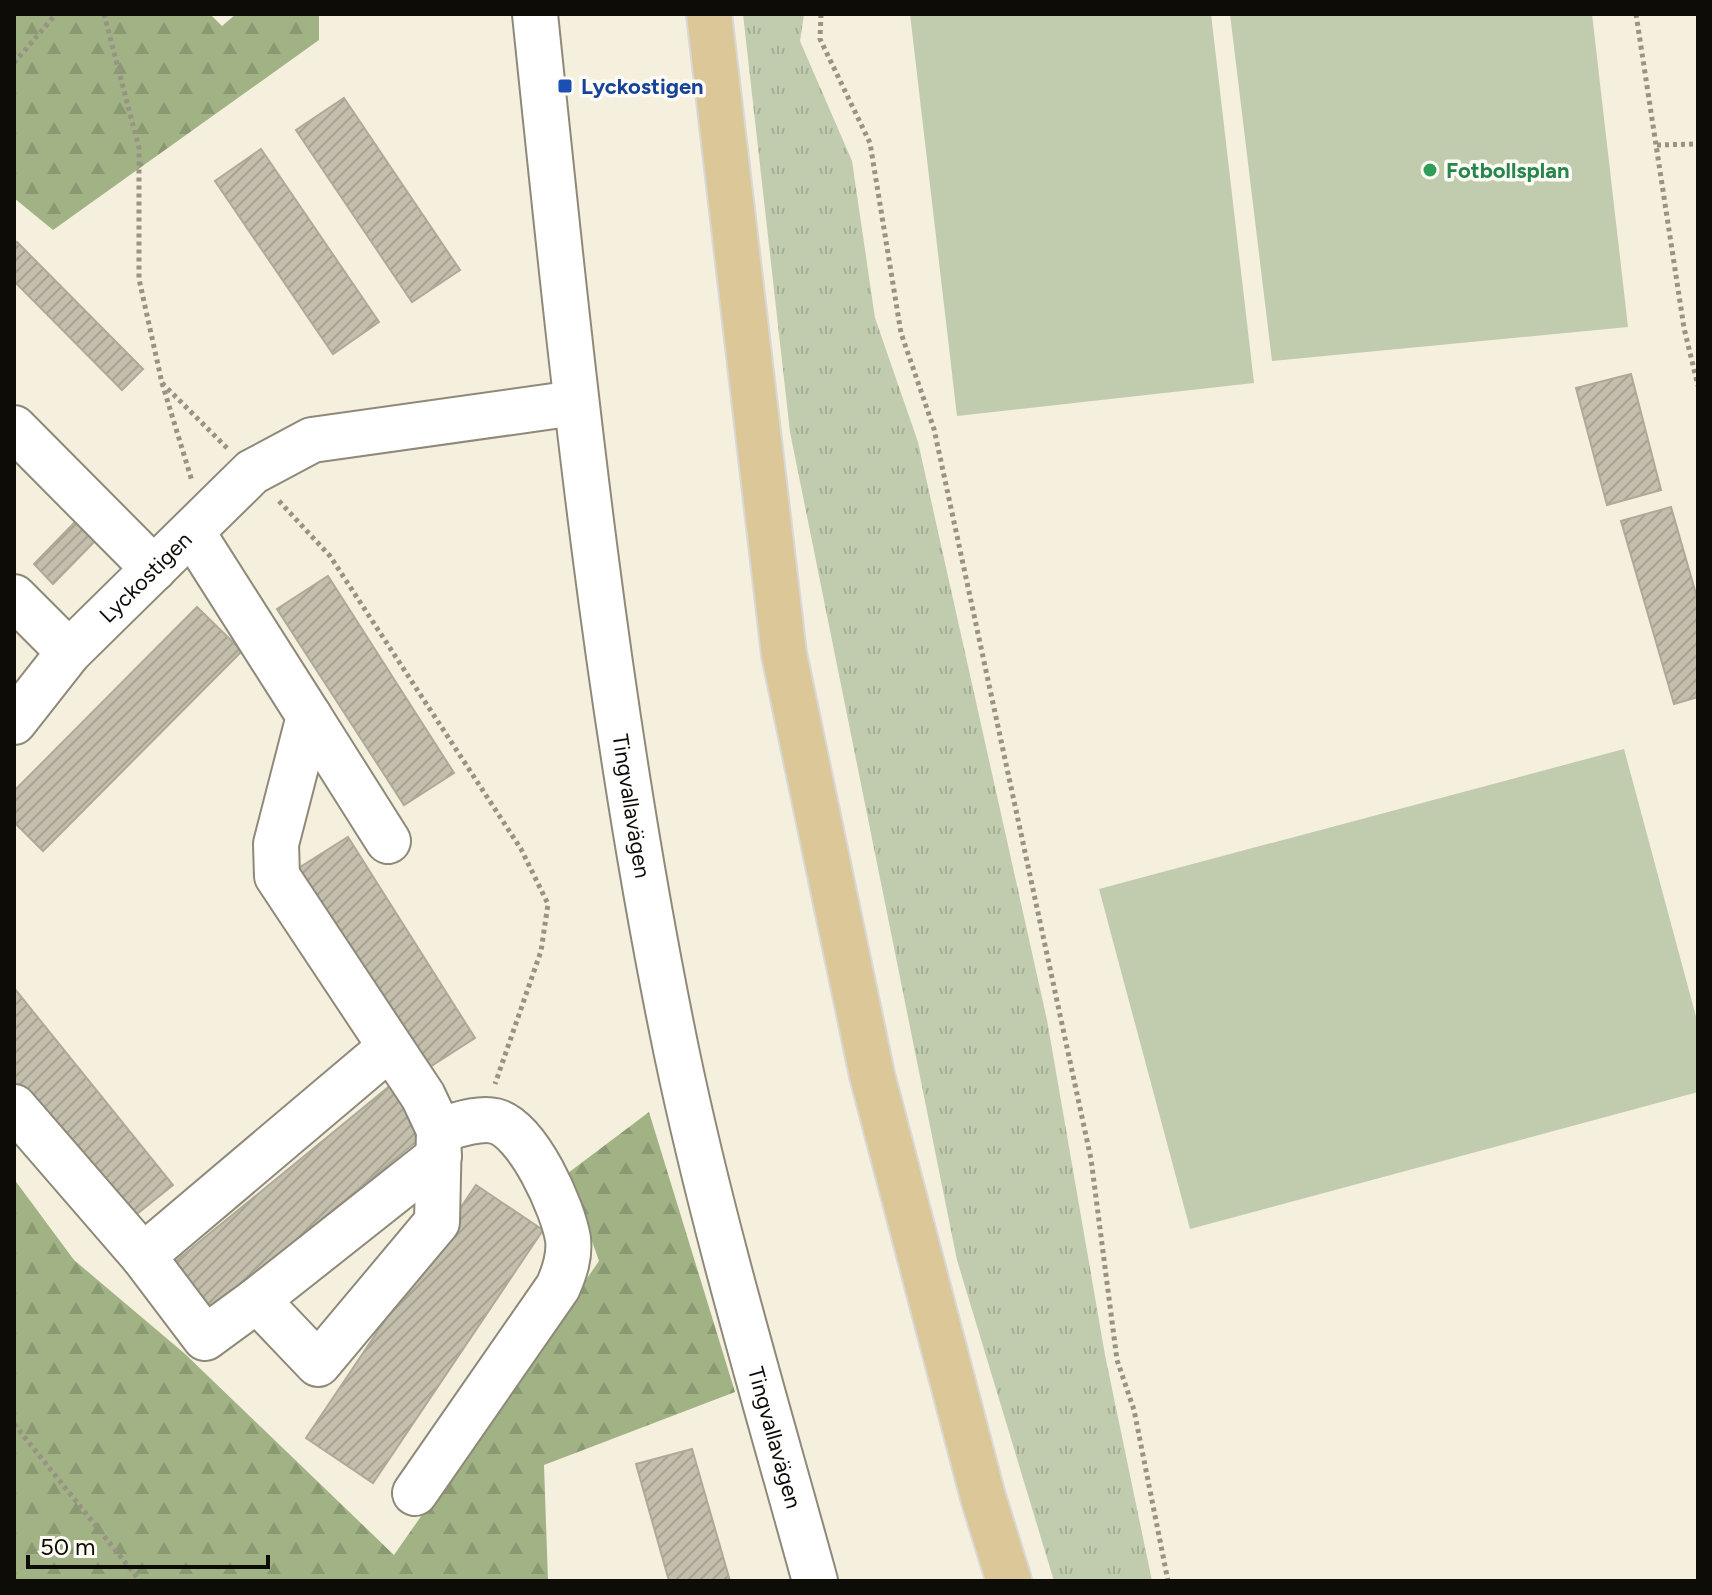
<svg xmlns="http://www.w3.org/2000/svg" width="1712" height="1595" font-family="Figtree,sans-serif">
	<defs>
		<pattern id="grass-tufts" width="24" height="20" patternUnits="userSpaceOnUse" patternTransform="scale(2)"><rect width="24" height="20" fill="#c0ccad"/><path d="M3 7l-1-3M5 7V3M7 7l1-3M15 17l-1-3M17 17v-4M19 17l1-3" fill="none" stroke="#a4ae93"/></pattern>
		<pattern id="forest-firs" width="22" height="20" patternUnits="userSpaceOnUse" patternTransform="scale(2)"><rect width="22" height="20" fill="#a1b385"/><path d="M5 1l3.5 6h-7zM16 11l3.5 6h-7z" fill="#899971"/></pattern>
		<pattern id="building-hatch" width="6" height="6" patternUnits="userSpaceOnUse" patternTransform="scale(2)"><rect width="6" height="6" fill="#c4bfad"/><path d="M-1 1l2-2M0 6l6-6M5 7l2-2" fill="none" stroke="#a7a393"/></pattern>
	</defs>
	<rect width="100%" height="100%" fill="#f5efdd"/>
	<!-- grass -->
	<path fill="url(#grass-tufts)" d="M743,14H804L800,41L852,161L875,318L918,442L1047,1020L1105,1355L1152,1581H1054L957,1260L790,432Z"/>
	<!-- forest -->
	<path fill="url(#forest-firs)" d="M14,14H210L222,26L236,14H319V40L53,230L14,198Z
		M649,1112L735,1392L544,1465L548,1581H14V1179L74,1260L184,1353L394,1555L599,1261L568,1173Z"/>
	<!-- park -->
	<path fill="#c0ccad" d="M910,14H1211L1254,383L957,416Z
		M1230,14H1592L1628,327L1272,361Z
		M1624,749L1698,1024V1092L1190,1229L1099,889Z"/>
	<!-- building -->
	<path fill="url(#building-hatch)" stroke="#aea998" stroke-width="2" d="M344,98L460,270L412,302L296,130Z
		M261,149L379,322L333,354L215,181Z
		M17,242L143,369L122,390L14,281V245Z
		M1631,374L1661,490L1607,505L1576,388Z
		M1671,507L1698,601V697L1674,704L1621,521Z
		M77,520L97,539L53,584L34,564Z
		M328,576L454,773L404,805L277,609Z
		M197,607L242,651L43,851L14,822V791Z
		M348,837L475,1038L425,1070L297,869Z
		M14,988L173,1185L123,1225L14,1089Z
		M391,1085L429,1131L208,1313L170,1266Z
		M476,1185L543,1230L373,1483L306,1438Z
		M692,1449L730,1581H669L636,1464Z"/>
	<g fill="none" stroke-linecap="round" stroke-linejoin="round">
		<!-- minor casing -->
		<g stroke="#8e8979" stroke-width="48">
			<g id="minor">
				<path id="s1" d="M535,14C571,362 606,711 677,1054C714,1231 767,1406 815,1581"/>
				<path d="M14,428L154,569"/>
				<path d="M14,597L69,652"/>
				<path d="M309,716L388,841"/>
				<path id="s2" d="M14,722L69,652L252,472L312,440L575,403"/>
				<path d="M14,1107L143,1256L205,1338L257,1300L318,1364L437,1222L439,1130L423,1096L277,876L276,844L309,716L192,532"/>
				<path d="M143,1256L389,1048"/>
				<path d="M257,1300L439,1156"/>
				<path d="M415,1493L558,1287C565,1271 570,1256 568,1239C563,1208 528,1129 495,1121C478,1117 455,1126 439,1130"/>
			</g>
		</g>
		<!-- major casing -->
		<g stroke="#d8d8d7" stroke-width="48">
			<path id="major" d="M709,14L784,654L872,1075L983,1497L1009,1581"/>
		</g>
		<!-- path -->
		<path stroke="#979385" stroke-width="5" stroke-dasharray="4 4" stroke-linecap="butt" d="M104,14L139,148V279L162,383L192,481
			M821,14L820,39L870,143L901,333L934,429L1091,1159L1117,1360L1134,1410L1168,1581
			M1636,14L1684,328L1698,386
			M14,63L56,14
			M1657,145L1698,144
			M162,383L227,448
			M279,501L330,556L521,849L548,904L541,951L495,1084
			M14,1424L140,1581"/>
		<!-- minor -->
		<use href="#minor" stroke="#fff" stroke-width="44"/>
		<!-- major -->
		<use href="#major" stroke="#dcc799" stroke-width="44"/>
	</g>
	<!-- markers -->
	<rect fill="#1a4fb4" stroke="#fefcf5" stroke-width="3" x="557" y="78" width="16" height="16" rx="4"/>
	<circle fill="#2e9e5b" stroke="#fefcf5" stroke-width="3" cx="1430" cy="170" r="8"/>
	<g text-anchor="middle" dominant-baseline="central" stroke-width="7" stroke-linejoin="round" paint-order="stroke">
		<!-- transit labels -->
		<g font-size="22" font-weight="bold" fill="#164399" stroke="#fefcf5" text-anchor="start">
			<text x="581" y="86">Lyckostigen</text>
		</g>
		<!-- leisure labels -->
		<g font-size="22" font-weight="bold" fill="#27864d" stroke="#fefcf5" text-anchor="start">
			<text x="1446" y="170">Fotbollsplan</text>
		</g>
		<!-- street labels -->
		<g font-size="22" fill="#0e0c06" stroke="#fefcf5">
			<text stroke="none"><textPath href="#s2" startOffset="196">Lyckostigen</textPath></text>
			<text stroke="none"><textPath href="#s1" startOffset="798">Tingvallavägen</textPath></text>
			<text stroke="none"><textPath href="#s1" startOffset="1446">Tingvallavägen</textPath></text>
		</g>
	</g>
	<!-- border -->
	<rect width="1712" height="1595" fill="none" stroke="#0e0c06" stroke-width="32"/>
	<!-- scale -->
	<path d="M28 1555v12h240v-12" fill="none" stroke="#0e0c06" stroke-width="4"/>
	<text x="40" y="1555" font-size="24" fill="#0e0c06" stroke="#fefcf5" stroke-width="6" paint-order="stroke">50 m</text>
</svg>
